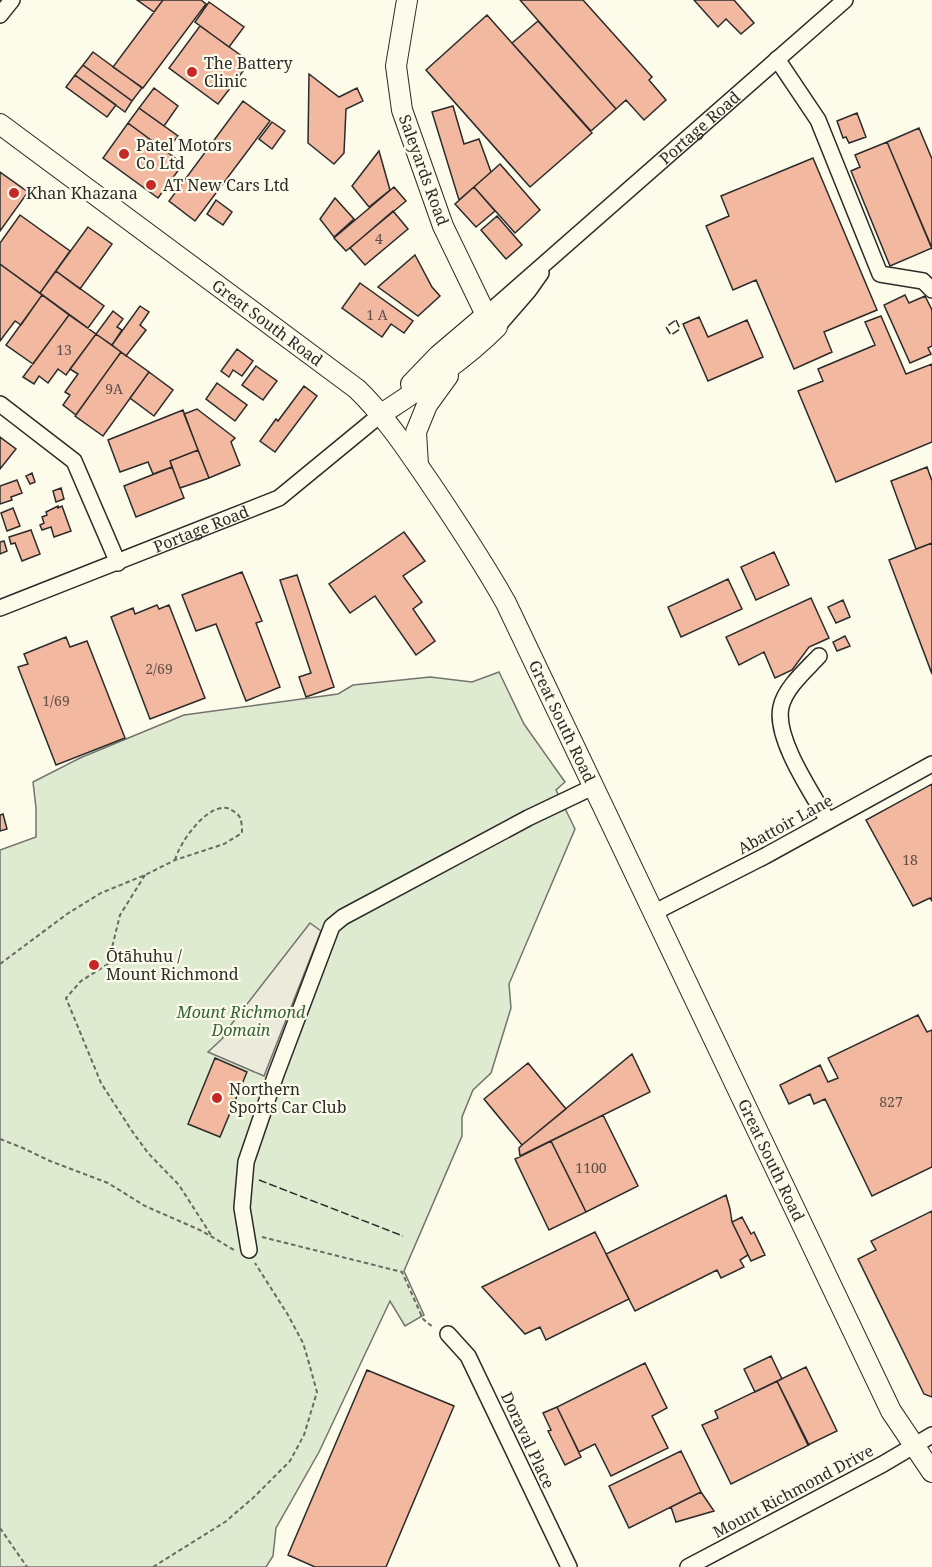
<svg xmlns="http://www.w3.org/2000/svg" width="932" height="1567" font-family="'Noto Serif',serif">
	<rect width="100%" height="100%" fill="#fdfbea"/>
	<!-- green -->
	<path fill="#deebd1" stroke="#74746e" stroke-width="1.5" d="M499,672L524,724L565,782L556,790L575,829L509,984L511,1008L491,1073L473,1090L462,1117V1136L404,1271L424,1315L405,1326L390,1301L319,1452L276,1528L273,1556L266,1567H0V850L36,837V808L33,782L80,758L184,715L338,694L353,685L430,677L472,682Z"/>
	<!-- parking -->
	<path fill="#eceadb" stroke="#74746e" stroke-width="1.5" d="M310,923L321,931L264,1076L208,1052L223,1038V1035Z"/>
	<!-- building -->
	<path fill="#f2b8a0" stroke="#2b2b2b" stroke-width="1.5" d="M137,0H163L154,12Z
		M163,0H201L206,4L143,88L113,67Z
		M520,0H583L652,77L649,80L666,100L644,120L626,100L616,109Z
		M694,0H734L754,23L741,34L726,19L718,27Z
		M209,2L244,27L229,47L195,22Z
		M487,15L592,133L530,187L426,70Z
		M538,21L616,109L591,131L512,43Z
		M200,26L250,62L218,104L169,68Z
		M93,52L142,88L132,101L83,65Z
		M83,65L132,101L125,112L75,75Z
		M309,74L339,97L357,88L363,101L346,109L344,153L334,164L308,143Z
		M75,75L116,105L107,117L66,87Z
		M154,88L178,106L164,126L139,108Z
		M243,101L270,121L195,221L169,201Z
		M453,106L464,144L479,139L491,172L459,200L432,112Z
		M139,108L178,136L166,151L128,123Z
		M857,113L866,137L849,143L846,137L843,138L837,121Z
		M272,122L285,131L272,149L259,139Z
		M128,123L183,164L158,198L103,158Z
		M919,128L932,159V249L887,142Z
		M887,142L932,248L890,266L851,171L860,167L855,155Z
		M379,151L390,190L369,207L352,186Z
		M813,158L877,310L824,332L832,352L794,369L756,280L733,290L706,226L729,216L721,196Z
		M500,164L540,210L515,233L474,187Z
		M0,172L28,192L0,231Z
		M394,187L406,201L346,251L334,238Z
		M474,187L495,211L476,227L455,204Z
		M335,198L354,219L334,237L320,219Z
		M216,200L232,212L223,225L207,214Z
		M393,211L408,229L365,265L350,248Z
		M20,215L70,251L40,293L0,264V243Z
		M497,216L522,245L506,259L481,230Z
		M88,227L112,244L80,289L56,271Z
		M415,255L432,287L440,296L418,316L378,287Z
		M0,264L42,295L21,325L15,321L0,341Z
		M56,271L104,306L88,328L40,293Z
		M360,283L413,321L404,333L391,324L382,337L342,308Z
		M42,295L69,315L33,364L6,345Z
		M905,295L909,303L925,296L932,310V346L928,348L931,354L910,363L884,305Z
		M140,306L149,312L140,325L146,330L126,356L112,345Z
		M113,311L123,319L117,327L122,330L112,345L96,334Z
		M69,315L96,334L66,375L58,369L48,383L39,376L34,384L23,377Z
		M881,316L906,374L932,364V442L836,482L798,391L823,381L818,369L875,345L865,322Z
		M699,317L708,337L747,320L763,357L708,381L683,324Z
		M96,334L121,352L76,415L63,405L70,395L65,392L78,374L70,369Z
		M237,349L253,361L242,376L233,370L229,377L221,371Z
		M121,352L149,372L103,436L75,416Z
		M256,366L277,381L263,400L242,385Z
		M149,372L173,390L154,416L130,398Z
		M217,383L247,405L235,421L206,399Z
		M304,386L317,396L275,452L260,441L276,419L278,421Z
		M197,409L235,438L231,442L240,465L209,478L184,414Z
		M183,410L198,450L170,461L172,467L153,474L148,462L120,472L108,440Z
		M0,437L16,449L0,469Z
		M198,450L209,478L180,488L170,461Z
		M172,467L184,498L136,517L124,486Z
		M927,467L932,481V543L916,549L891,481Z
		M32,473L35,482L30,484L26,476Z
		M17,480L22,493L11,497L12,500L0,504V486Z
		M61,488L64,499L56,502L53,491Z
		M58,506V508L62,506L71,531L54,537L51,527L42,530L40,525L44,523L42,517L47,515L46,512Z
		M13,508L20,526L7,531L1,513Z
		M31,530L40,554L22,561L15,543L11,544L9,537Z
		M404,532L425,561L403,576L422,602L413,609L435,641L416,655L375,596L350,613L329,584Z
		M4,541L7,551L0,554V542Z
		M932,543V674L889,560Z
		M774,552L789,585L756,600L741,567Z
		M242,572L262,621L256,623L280,687L246,701L216,624L196,631L182,595Z
		M297,575L334,687L306,697L299,677L311,673L280,580Z
		M728,579L742,609L681,637L668,607Z
		M811,598L829,638L809,647L792,670L775,678L764,652L739,665L726,637Z
		M843,600L850,617L836,623L828,607Z
		M157,605L159,609L169,605L205,698L150,719L111,617L133,608L135,614Z
		M845,636L850,646L837,651L833,642Z
		M66,637L70,647L87,641L125,738L56,765L18,667L28,664L24,654Z
		M932,784V901L930,898L913,906L866,820Z
		M3,814L7,829L0,831V815Z
		M918,1015L927,1032L932,1030V1167L872,1196L825,1099L814,1104L810,1094L789,1104L780,1085L820,1065L828,1082L838,1078L828,1058Z
		M632,1054L650,1092L520,1156L519,1148L522,1145Z
		M215,1058L247,1072L220,1137L188,1124Z
		M528,1063L566,1109L522,1145L484,1099Z
		M603,1115L638,1186L586,1212L551,1141Z
		M551,1141L586,1212L549,1230L515,1159Z
		M726,1195L730,1209L732,1222L748,1255L740,1260L744,1267L721,1278L717,1270L635,1311L606,1254Z
		M932,1211V1397L924,1394L858,1259L876,1250L871,1241Z
		M742,1217L751,1234L754,1232L765,1255L751,1261L732,1222Z
		M595,1232L629,1299L546,1340L540,1327L525,1334L482,1287Z
		M771,1356L782,1379L755,1392L744,1369Z
		M645,1363L667,1408L652,1416L668,1448L611,1476L595,1444L579,1452L557,1407Z
		M806,1367L837,1431L808,1445L777,1381Z
		M367,1370L454,1406L386,1567H315L288,1555Z
		M777,1381L809,1445L731,1484L702,1425L718,1418L715,1411Z
		M557,1407L581,1457L565,1465L548,1431L551,1430L543,1413Z
		M681,1451L701,1492L629,1528L609,1486Z
		M701,1492L714,1511L676,1522L671,1507Z"/>
	<g fill="none" stroke-linecap="round" stroke-linejoin="round">
		<!-- minor casing -->
		<g stroke="#2b2b2b" stroke-width="18">
			<g id="minor">
				<path d="M0,15L12,0"/>
				<path d="M777,59L818,120L880,274L923,281L932,290"/>
				<path id="s1" d="M486,315L845,0"/>
				<path d="M497,327L529,290L541,273"/>
				<path d="M0,404L74,461L118,563"/>
				<path id="s2" d="M0,608L279,498L380,415"/>
				<path d="M819,656C806,670 785,688 781,707C774,738 812,793 828,821"/>
				<path d="M653,913L765,856L932,764"/>
				<path d="M249,1250L242,1208L246,1162L275,1077L332,926L343,917L528,818L593,787"/>
				<path d="M448,1334L468,1356L569,1567"/>
				<path d="M688,1567L883,1464L932,1435"/>
			</g>
		</g>
		<!-- major casing -->
		<g stroke="#2b2b2b" stroke-width="22">
			<g id="major">
				<path id="s3" d="M0,124L357,389C385,416 408,451 430,483C457,523 483,562 506,603L891,1411L932,1472"/>
				<path d="M411,384L439,355L486,315"/>
				<path d="M380,415C421,388 462,362 497,327L486,315L443,226L402,110L396,66L407,0"/>
				<path d="M418,465L416,432L427,405L448,376"/>
			</g>
		</g>
		<!-- path -->
		<path stroke="#6a6964" stroke-width="2" stroke-dasharray="4.5 3" stroke-linecap="butt" d="M145,875L120,915L108,964L81,981L66,998L101,1083L132,1131L148,1153L179,1185L211,1235
			M0,964L67,914L101,893L145,875L175,860L224,844L242,833C242,829 242,822 240,818C239,814 233,811 230,809C209,800 179,843 175,860
			M0,1139L23,1148L50,1161L108,1183L145,1206L202,1231L234,1250
			M262,1237L402,1272L423,1319L434,1328
			M0,1528L27,1567
			M153,1567L225,1522L253,1498L290,1461L304,1435L317,1392L307,1356L303,1343L288,1315L255,1263"/>
		<!-- minor -->
		<use href="#minor" stroke="#fdfbea" stroke-width="15"/>
		<!-- major -->
		<use href="#major" stroke="#fdfbea" stroke-width="20"/>
		<!-- fence -->
		<path stroke="#2b2b2b" stroke-width="1.5" stroke-dasharray="8 3" stroke-linecap="butt" d="M676,320L680,329L671,335L666,327Z
			M259,1180L403,1236"/>
	</g>
	<!-- markers -->
	<g fill="#c62828" stroke="#fdfbea" stroke-width="2">
		<circle cx="192" cy="72" r="6"/>
		<circle cx="124" cy="154" r="6"/>
		<circle cx="151" cy="185" r="6"/>
		<circle cx="14" cy="193" r="6"/>
		<circle cx="94" cy="965" r="6"/>
		<circle cx="217" cy="1098" r="6"/>
	</g>
	<g text-anchor="middle" dominant-baseline="central" stroke-width="4.5" stroke-linejoin="round" paint-order="stroke">
		<!-- number labels -->
		<g font-size="14" fill="#5d4e48">
			<text x="379" y="238">4</text>
			<text x="377" y="314">1 A</text>
			<text x="64" y="349">13</text>
			<text x="114" y="388">9A</text>
			<text x="159" y="668">2/69</text>
			<text x="56" y="700">1/69</text>
			<text x="910" y="859">18</text>
			<text x="891" y="1101">827</text>
			<text x="591" y="1167">1100</text>
		</g>
		<!-- poi labels -->
		<g font-size="16" fill="#2b2b2b" stroke="#fdfbea" text-anchor="start">
			<text x="204" y="63">The Battery<tspan x="204" dy="18">Clinic</tspan></text>
			<text x="136" y="145">Patel Motors<tspan x="136" dy="18">Co Ltd</tspan></text>
			<text x="163" y="185">AT New Cars Ltd</text>
			<text x="26" y="193">Khan Khazana</text>
			<text x="106" y="956">Ōtāhuhu /<tspan x="106" dy="18">Mount Richmond</tspan></text>
			<text x="229" y="1089">Northern<tspan x="229" dy="18">Sports Car Club</tspan></text>
		</g>
		<!-- street labels -->
		<g font-size="16" fill="#2b2b2b" stroke="#fdfbea">
			<text stroke="none"><textPath href="#s1" startOffset="284">Portage Road</textPath></text>
			<text transform="translate(424 170) rotate(70)">Saleyards Road</text>
			<text stroke="none"><textPath href="#s3" startOffset="333">Great South Road</textPath></text>
			<text stroke="none"><textPath href="#s2" startOffset="216">Portage Road</textPath></text>
			<text stroke="none"><textPath href="#s3" startOffset="837">Great South Road</textPath></text>
			<text transform="translate(785 824) rotate(-29)">Abattoir Lane</text>
			<text stroke="none"><textPath href="#s3" startOffset="1323">Great South Road</textPath></text>
			<text transform="translate(528 1440) rotate(65)">Doraval Place</text>
			<text transform="translate(793 1491) rotate(-28)">Mount Richmond Drive</text>
		</g>
		<!-- park labels -->
		<g font-size="16" font-style="italic" fill="#34623c" stroke="#fdfbea">
			<text x="241" y="1012">Mount Richmond<tspan x="241" dy="18">Domain</tspan></text>
		</g>
	</g>
</svg>
